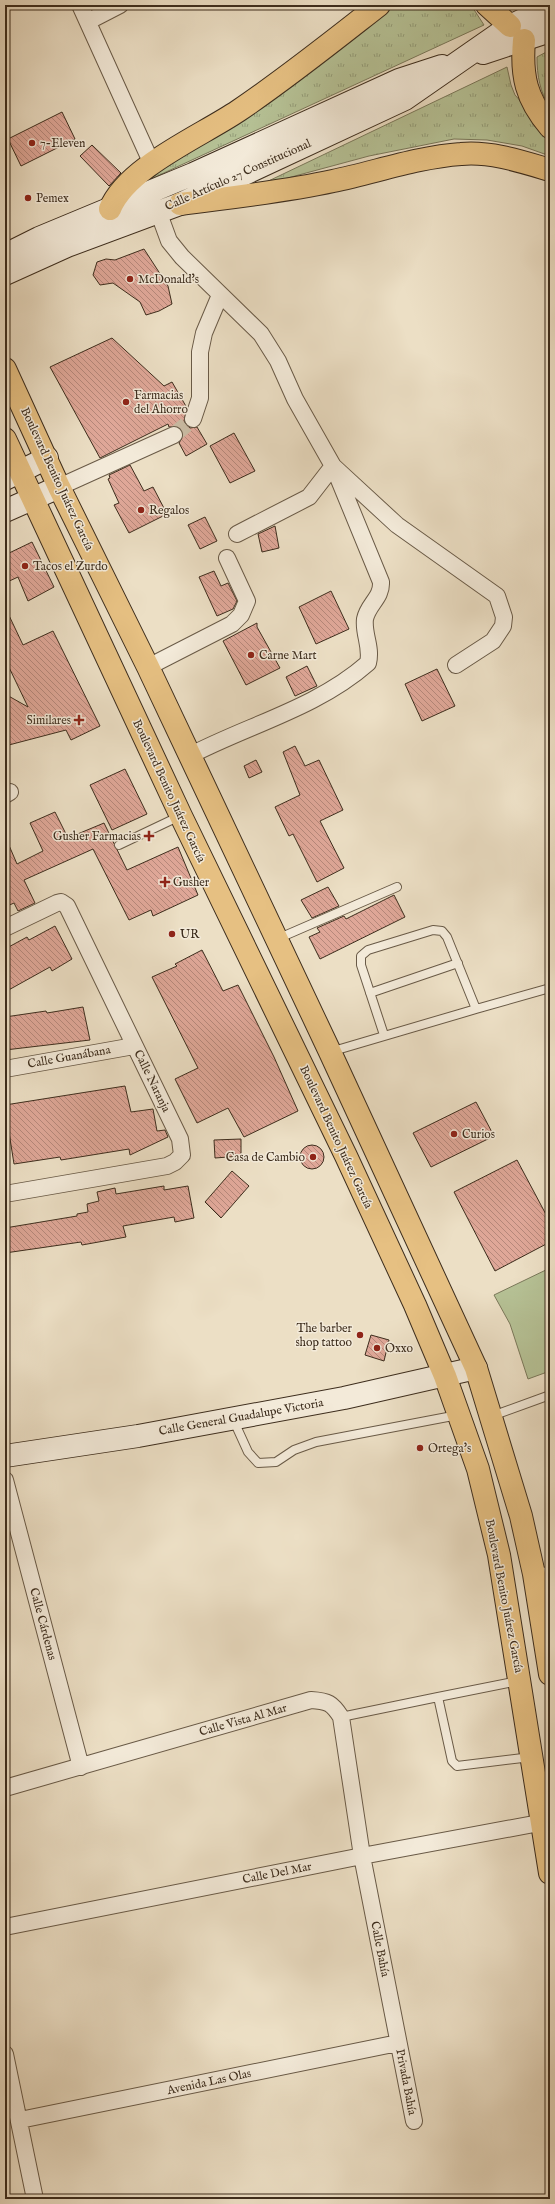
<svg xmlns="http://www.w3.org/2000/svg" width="555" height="2204" font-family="'IM FELL English',serif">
	<defs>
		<pattern id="grass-tufts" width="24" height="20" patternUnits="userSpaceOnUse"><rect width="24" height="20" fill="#b6c296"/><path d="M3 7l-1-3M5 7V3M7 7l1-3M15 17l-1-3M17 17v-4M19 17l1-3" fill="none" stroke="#959e7a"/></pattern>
		<pattern id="building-back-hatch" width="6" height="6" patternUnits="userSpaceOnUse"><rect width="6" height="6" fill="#dfa798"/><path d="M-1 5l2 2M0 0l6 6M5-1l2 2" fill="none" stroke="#b6887b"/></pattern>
	</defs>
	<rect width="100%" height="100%" fill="#ecdfc5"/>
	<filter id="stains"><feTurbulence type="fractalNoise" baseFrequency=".005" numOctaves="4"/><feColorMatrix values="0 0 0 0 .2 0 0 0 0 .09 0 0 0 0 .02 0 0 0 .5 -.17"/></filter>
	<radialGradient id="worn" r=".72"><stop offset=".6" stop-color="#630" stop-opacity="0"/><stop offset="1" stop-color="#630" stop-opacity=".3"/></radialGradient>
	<!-- grass -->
	<path fill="url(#grass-tufts)" stroke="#7a785a" d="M386,5H471L484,25L140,184Z
		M550,50V108C540,92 537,76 537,57Z
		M507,67L511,85L515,95L550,134V156L522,146L487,140L454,139L369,156L258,186Z"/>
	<!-- green -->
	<path fill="#b6c296" stroke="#7a785a" d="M550,1268V1371L528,1379L510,1324L494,1295Z"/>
	<!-- building -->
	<path fill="url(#building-back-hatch)" stroke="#3d2d1d" d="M62,112L75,139L21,166L8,139Z
		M92,145L121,173L109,186L80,156Z
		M144,249L168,286L172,304L159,311L146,315L140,302L113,283L100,285L93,275L97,262L106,259L115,260Z
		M112,338L164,386L172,382L187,408L184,421L186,425L190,428L197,427L207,444L186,456L179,443L183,436L182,431L179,427H169L168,424L100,458L50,367Z
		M234,433L255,471L230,483L210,446Z
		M130,465L144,491L153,487L167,514L129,533L114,505L119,503L108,479L110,478L109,475Z
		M205,517L217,541L200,549L188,525Z
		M275,526L279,548L262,552L258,534Z
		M32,542L54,587L28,601L18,577L5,583V555Z
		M214,571L221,586L228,583L237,601L233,609L217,616L199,577Z
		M331,591L349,629L316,644L299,607Z
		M5,607L23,645L53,631L100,726L71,740L66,730L5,746V694L28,707L5,659Z
		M257,623V627L280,668L246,685L223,641Z
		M307,666L317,686L295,696L286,677Z
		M437,669L455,706L422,721L405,684Z
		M295,746L305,766L319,760L343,810L320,821L344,868L317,882L293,834L289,836L275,807L300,795L283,752Z
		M256,760L262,772L249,778L244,766Z
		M125,769L147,814L112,830L90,785Z
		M55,812L68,838L104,823L127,870L178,847L198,895L153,916L151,910L129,920L93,849L24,880L35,903L18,911L14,903L5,907V836L17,864L43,851L30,823Z
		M328,887L339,906L312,918L301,900Z
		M394,895L405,917L320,959L309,937L320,932L317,928L344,916L346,919Z
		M55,926L72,959L52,971L50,967L5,992V949L27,937L29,940Z
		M202,950L223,991L238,985L274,1057L298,1111L244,1137L228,1108L197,1123L175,1079L198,1068L152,977L177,966L175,964Z
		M83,1007L90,1040L5,1050V1017L46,1011L47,1013Z
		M125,1086L131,1112L153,1109L157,1131L165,1130L168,1137L130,1155L129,1149L61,1160L60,1157L14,1164L8,1126H5V1105Z
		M476,1102L494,1136L431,1167L413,1133Z
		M241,1139V1156L215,1158L214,1140Z
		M300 1157a12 12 0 1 1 24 0a12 12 0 1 1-24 0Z
		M517,1160L550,1222V1242L495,1271L454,1192Z
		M232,1171L249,1186L221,1218L205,1202Z
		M164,1186V1190L188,1186L194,1218L175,1222L174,1217L123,1226L126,1237L82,1245L81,1242L5,1253V1228L77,1216V1214L88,1212L87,1204L99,1201L97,1192L115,1188L116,1194Z
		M371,1335L389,1340L384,1361L365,1355Z"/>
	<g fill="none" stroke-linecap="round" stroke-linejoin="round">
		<!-- street-tunnel -->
		<path stroke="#c9bba3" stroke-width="16" stroke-dasharray="16 8" stroke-linecap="butt" d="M174,435L193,419"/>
		<!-- lane casing -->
		<g stroke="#695a47" stroke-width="10">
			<path id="lane" d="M119,845L180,816
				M277,939L397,887
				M370,993L458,963
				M476,1009L550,988
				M330,1052L476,1009L447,937L442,931L433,930L368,950L361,956V965L384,1035
				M492,1416L550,1395
				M233,1419L248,1452L258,1463L276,1462L294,1450L316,1442L458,1415
				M535,1573L550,1571
				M518,1681L438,1697L452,1761L457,1766L531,1757
				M341,1717L438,1697"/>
		</g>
		<!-- street casing -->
		<g stroke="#695a47" stroke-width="18">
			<path id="street" d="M80,5L152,164
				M89,21L120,5
				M158,211L169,241L182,257L261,334L278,361L295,399L333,466L397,525L497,596L504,617L503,626L493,641L456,665
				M193,419L200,398V352L204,333L220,295
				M59,487L174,435
				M237,534L309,497L333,466
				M148,667L232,624L241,615L247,601L227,558
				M189,756C248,725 317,708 368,663C372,647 363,634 365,619C368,604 382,598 381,582L335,470
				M5,795L10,792
				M5,928L57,903L61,902L67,906L180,1139L182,1155L175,1162L167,1166L5,1194
				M5,1069L134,1046
				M5,1480L81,1767
				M5,1788L311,1700C328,1701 332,1703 341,1717L362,1856L414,2121
				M5,1927L362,1856L550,1821
				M5,2054L35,2199
				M20,2120L398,2043"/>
		</g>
		<!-- secondary casing -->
		<g stroke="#3d2d1d" stroke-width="24">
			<path id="secondary" d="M483,53L550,31
				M5,255L39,238L193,174L399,80L442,66
				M5,274L67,246L180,204L405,99L510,26L550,7
				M5,479L47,458
				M5,511L59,487
				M5,1456L138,1436L344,1398L476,1368"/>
		</g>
		<!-- primary casing -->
		<g stroke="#3d2d1d" stroke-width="24">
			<path id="primary" d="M5,369L59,487L148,667L330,1052L476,1368L521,1516L534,1574L550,1674
				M5,439L181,816L346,1156L415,1305L445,1376L478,1469L499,1555L550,1873"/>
		</g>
		<!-- highway casing -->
		<g stroke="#3d2d1d" stroke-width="24">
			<path id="highway" d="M487,5L510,26
				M524,40C521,76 526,99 550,127
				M180,204C232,197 283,192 333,181C376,172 418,157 461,154C490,151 523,162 550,170
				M110,209C127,167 201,136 238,111C287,78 333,41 379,5"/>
		</g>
		<!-- lane -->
		<use href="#lane" stroke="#f3ead9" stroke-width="8"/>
		<!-- street -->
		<use href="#street" stroke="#f3ead9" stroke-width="16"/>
		<!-- secondary -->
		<use href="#secondary" stroke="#f3ead9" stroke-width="22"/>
		<!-- primary -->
		<use href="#primary" stroke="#e6c082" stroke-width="22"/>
		<!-- highway -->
		<use href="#highway" stroke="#e6c082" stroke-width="22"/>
	</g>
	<!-- markers -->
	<g fill="#8f2418" stroke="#f3ead9" stroke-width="1.5">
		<circle cx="32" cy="143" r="4"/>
		<circle cx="28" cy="198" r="4"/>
		<circle cx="130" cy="279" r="4"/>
		<circle cx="126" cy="402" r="4"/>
		<circle cx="141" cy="510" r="4"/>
		<circle cx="25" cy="566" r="4"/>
		<circle cx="251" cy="655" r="4"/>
		<path d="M77 714h4v4h4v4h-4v4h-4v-4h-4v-4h4z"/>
		<path d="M147 830h4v4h4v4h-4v4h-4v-4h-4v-4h4z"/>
		<path d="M163 876h4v4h4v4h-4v4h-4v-4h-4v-4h4z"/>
		<circle cx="172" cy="934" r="4"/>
		<circle cx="454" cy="1134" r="4"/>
		<circle cx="313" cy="1157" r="4"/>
		<circle cx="360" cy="1335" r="4"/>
		<circle cx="377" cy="1348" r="4"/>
		<circle cx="420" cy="1448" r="4"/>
	</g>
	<g text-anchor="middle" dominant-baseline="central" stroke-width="3" stroke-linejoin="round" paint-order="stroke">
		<!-- poi labels -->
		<g font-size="12" fill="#3d2d1d" stroke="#f3ead9" text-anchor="start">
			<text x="40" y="143">7-Eleven</text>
			<text x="36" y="198">Pemex</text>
			<text x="138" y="279">McDonald's</text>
			<text x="134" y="395">Farmacias<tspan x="134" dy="14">del Ahorro</tspan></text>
			<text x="149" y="510">Regalos</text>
			<text x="33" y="566">Tacos el Zurdo</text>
			<text x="259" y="655">Carne Mart</text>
			<text x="71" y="720" text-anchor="end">Similares</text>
			<text x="141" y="836" text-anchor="end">Gusher Farmacias</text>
			<text x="173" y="882">Gusher</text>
			<text x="180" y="934">UR</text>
			<text x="462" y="1134">Curios</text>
			<text x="305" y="1157" text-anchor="end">Casa de Cambio</text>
			<text x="352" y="1328" text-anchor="end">The barber<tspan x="352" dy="14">shop tattoo</tspan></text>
			<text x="385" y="1348">Oxxo</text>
			<text x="428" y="1448">Ortega's</text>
		</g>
		<!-- street labels -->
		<g font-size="12" fill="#3d2d1d" stroke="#f3ead9">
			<text transform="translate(238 175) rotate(-24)">Calle Artículo 27 Constitucional</text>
			<text transform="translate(57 479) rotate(65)">Boulevard Benito Juárez García</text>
			<text transform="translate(169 791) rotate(65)">Boulevard Benito Juárez García</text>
			<text transform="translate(69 1057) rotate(-10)">Calle Guanábana</text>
			<text transform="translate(152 1081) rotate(64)">Calle Naranja</text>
			<text transform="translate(336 1137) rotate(65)">Boulevard Benito Juárez García</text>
			<text transform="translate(241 1417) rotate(-10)">Calle General Guadalupe Victoria</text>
			<text transform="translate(504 1596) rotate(79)">Boulevard Benito Juárez García</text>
			<text transform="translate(43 1624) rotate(75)">Calle Cárdenas</text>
			<text transform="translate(243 1720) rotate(-16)">Calle Vista Al Mar</text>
			<text transform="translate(277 1873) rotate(-11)">Calle Del Mar</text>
			<text transform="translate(380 1949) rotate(79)">Calle Bahía</text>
			<text transform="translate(209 2082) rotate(-12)">Avenida Las Olas</text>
			<text transform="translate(406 2082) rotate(79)">Privada Bahía</text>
		</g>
	</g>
	<!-- margin -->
	<rect width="555" height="2204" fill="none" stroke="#ecdfc5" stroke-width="20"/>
	<rect x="6" y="6" width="543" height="2192" fill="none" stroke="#3d2d1d" stroke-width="2"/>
	<rect x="10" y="10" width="535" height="2184" fill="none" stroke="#3d2d1d"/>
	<rect width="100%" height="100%" filter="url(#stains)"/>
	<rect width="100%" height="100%" fill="url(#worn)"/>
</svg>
